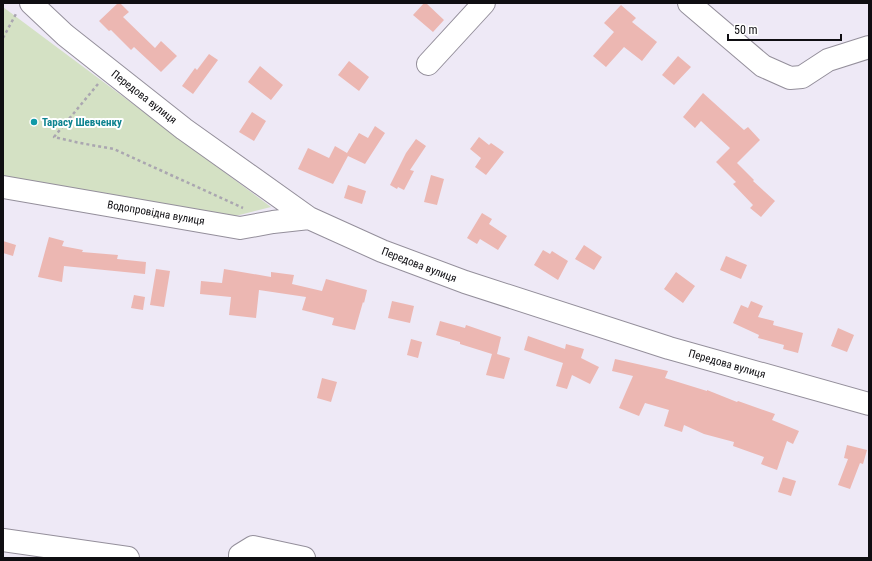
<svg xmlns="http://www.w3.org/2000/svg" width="872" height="561" font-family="'Roboto Condensed',sans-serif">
	<rect width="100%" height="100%" fill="#eee9f6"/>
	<!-- green -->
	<path fill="#d4e1c4" d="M3,7L271,207L224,219L3,181Z"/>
	<!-- building -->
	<path fill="#ecb7b2" d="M118,3H120L129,12L123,17L155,48L161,41L177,56L161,72L134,47L131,50L111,30L109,31L99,21Z
		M424,3H426L444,20L433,32L413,15Z
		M621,5L636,18L632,22L657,42L642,61L624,47L606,67L593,56L614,32L604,23Z
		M209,54L218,60L193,94L182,86L195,68L197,70Z
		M678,56L691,67L674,85L662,75Z
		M349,61L369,77L359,91L338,75Z
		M260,66L283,85L271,100L248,82Z
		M703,93L744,130L748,127L760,140L737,163L754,180L753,181L775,201L761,217L750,208L753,205L733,184L736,182L716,162L730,148L701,121L695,128L683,117Z
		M252,112L266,121L254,141L239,132Z
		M375,126L385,133L365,164L348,156L333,184L298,169L308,148L329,158L335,146L347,153L359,133L368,138Z
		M479,137L489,145L491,143L504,152L486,175L475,167L481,158L470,149Z
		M416,139L426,146L410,170L414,171L404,190L398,187L397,189L390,185L406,153Z
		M431,175L444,179L437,205L424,202Z
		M348,185L366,191L362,204L344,198Z
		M482,213L492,219L489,224L507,236L498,250L480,239L477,244L467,238Z
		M49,237L64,241L62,246L83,250L82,252L118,255L117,259L146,262L145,274L64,266L62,282L38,277Z
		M3,241L16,245L13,256L3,253Z
		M584,245L602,257L594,270L575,259Z
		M543,250L550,254L552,251L568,261L558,280L534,265Z
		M726,256L747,265L741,279L720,270Z
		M156,269L170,271L164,307L150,305Z
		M224,269L271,277V272L294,275L292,284L322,291L326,279L367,290L364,303L363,302L355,330L332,325L334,318L302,310L306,297L259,290L256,318L229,315L231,297L200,294L201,281L222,283Z
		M676,272L695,286L683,303L664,289Z
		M134,295L145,297L143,310L131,308Z
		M392,301L414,306L410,323L388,318Z
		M751,301L763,306L758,317L774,321L773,325L803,333L798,353L783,349L784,345L758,338L759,335L733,323L741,305L748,308Z
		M440,321L465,328L466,325L501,337L497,354L510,358L504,379L486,375L492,354L460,344V342L436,335Z
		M838,328L854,335L847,352L831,346Z
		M528,336L565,349L566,344L584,349L581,358L599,367L590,384L572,375L567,389L556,386L563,363L524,350Z
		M411,339L422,342L418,358L407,355Z
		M615,359L668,371L665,378L707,391V390L737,402L738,401L775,414L772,420L799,431L793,444L787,441L777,470L761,464L764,457L733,446L734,442L704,434L684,425L682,432L664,426L669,410L645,403L639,416L619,408L633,376L612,371Z
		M322,378L337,382L331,402L317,398Z
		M847,445L867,450L863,464L860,463L850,489L838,485L848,459L844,458Z
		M783,477L796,481L791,496L778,492Z"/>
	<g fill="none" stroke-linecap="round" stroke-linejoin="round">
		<!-- minor casing -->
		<g stroke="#948f9b" stroke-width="24">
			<path id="minor" d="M31,3L65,35L184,129L309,218L382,251L465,282L669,348L869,404
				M689,3L763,66L790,78L802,77L828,60L869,47
				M428,64L484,3
				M3,187L240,228L273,222L309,218
				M240,558V555L253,547L304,558"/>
		</g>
		<!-- major casing -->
		<g stroke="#948f9b" stroke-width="24">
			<path id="major" d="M3,540L128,558"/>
		</g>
		<!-- path -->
		<path stroke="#aaa6b0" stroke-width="2.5" stroke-dasharray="3 3" stroke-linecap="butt" d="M3,38L17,12
			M98,84L54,137L80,143L114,149L243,208"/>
		<!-- minor -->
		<use href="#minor" stroke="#fff" stroke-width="22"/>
		<!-- major -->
		<use href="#major" stroke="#fff" stroke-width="22"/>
	</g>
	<!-- markers -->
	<circle fill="#0f9aa8" stroke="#fff" stroke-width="1.5" cx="34" cy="122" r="4"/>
	<g text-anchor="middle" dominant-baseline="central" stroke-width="4" stroke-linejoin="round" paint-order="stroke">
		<!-- street labels -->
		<g font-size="11" fill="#0f0e12" stroke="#fff">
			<text transform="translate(144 97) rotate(38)">Передова вулиця</text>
			<text transform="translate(156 213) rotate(10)">Водопровідна вулиця</text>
			<text transform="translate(419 265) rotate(21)">Передова вулиця</text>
			<text transform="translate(727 364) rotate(16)">Передова вулиця</text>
		</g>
		<!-- culture labels -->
		<g font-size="11" font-weight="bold" fill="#0d838f" stroke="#fff" text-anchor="start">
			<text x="42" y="122">Тарасу Шевченку</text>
		</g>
	</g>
	<!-- border -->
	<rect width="872" height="561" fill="none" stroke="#0f0e12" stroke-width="8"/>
	<!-- scale -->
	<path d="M728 34v6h113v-6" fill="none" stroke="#0f0e12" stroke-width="2"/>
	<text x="734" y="34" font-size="12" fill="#0f0e12" stroke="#ffffff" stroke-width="3" paint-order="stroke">50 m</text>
</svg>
